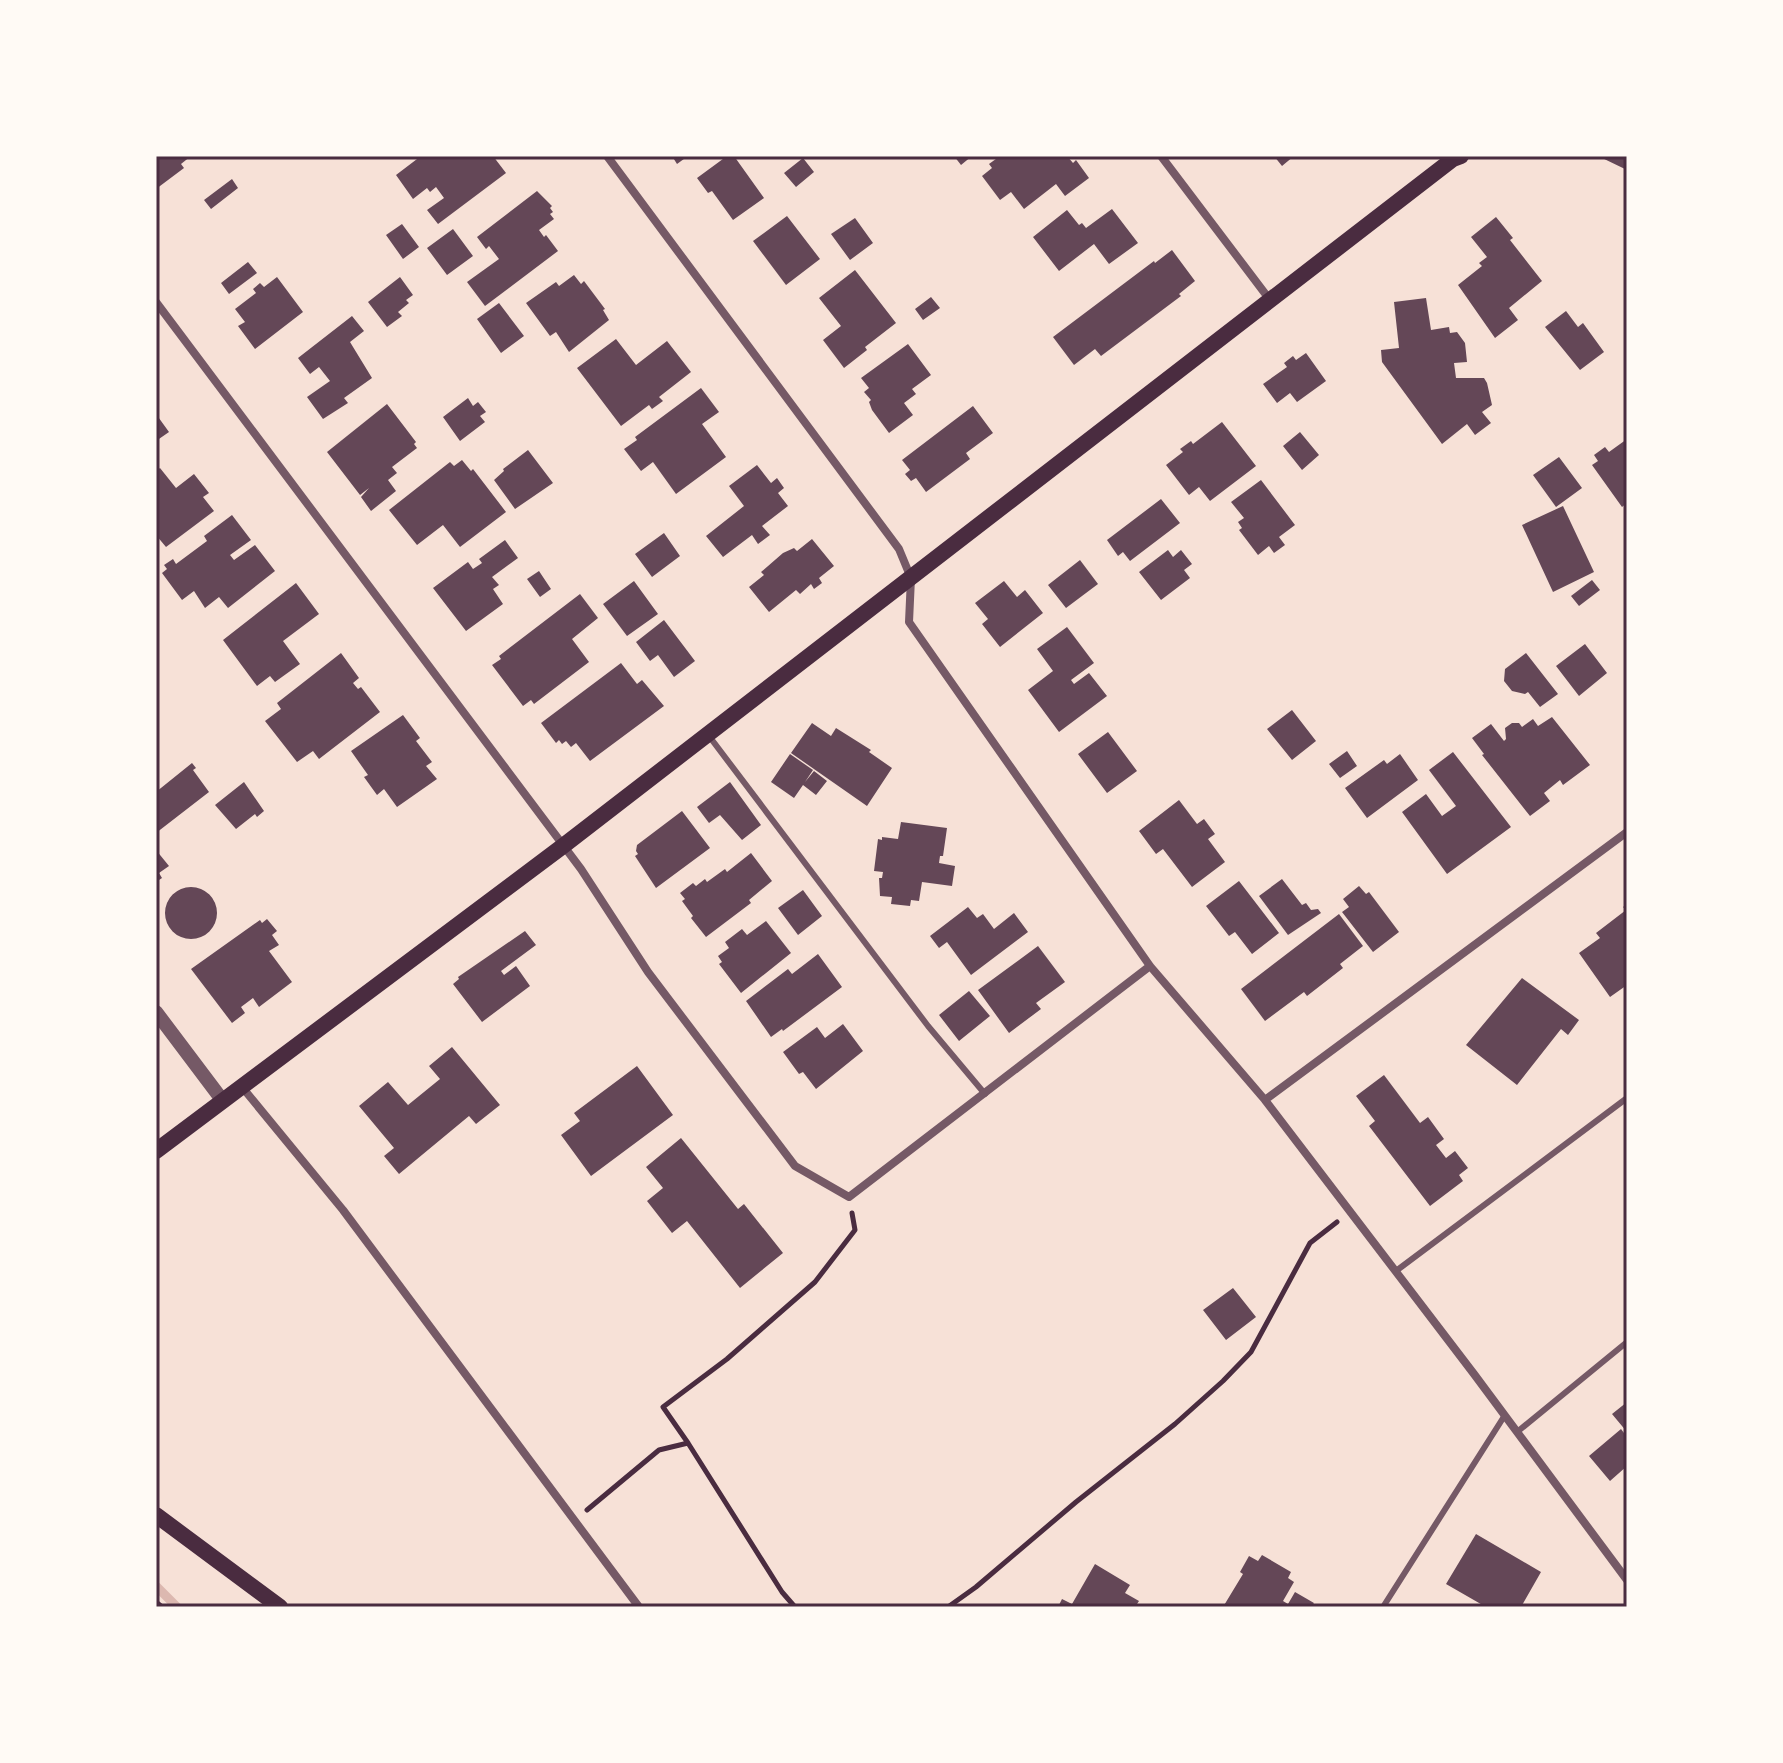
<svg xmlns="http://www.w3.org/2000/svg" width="1783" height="1763" font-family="Roboto,sans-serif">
	<rect width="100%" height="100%" fill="#f7e1d7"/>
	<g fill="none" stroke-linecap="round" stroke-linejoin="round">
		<!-- stream -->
		<path stroke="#dcb8b0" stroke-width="9" d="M156,1586L177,1607"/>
	</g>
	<!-- building -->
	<path fill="#644757" d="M156,156H191L181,164L184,168L156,189Z
		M421,156H493L506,173L438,224L427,210L444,198L436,187L430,192L427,188L413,199L396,175Z
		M672,156H688L677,164Z
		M727,156H734L764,198L733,220L712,191L708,193L697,178Z
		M954,156H972L961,165Z
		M1000,156H1067L1073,163L1076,160L1089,178L1065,196L1056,184L1024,209L1011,192L1000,200L982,176L992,168L989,164Z
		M1274,156H1294L1282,166Z
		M1598,156H1627V170Z
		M803,158L814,172L796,187L784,173Z
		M232,179L238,188L211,209L204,200Z
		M537,191L552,206L550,208L553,212L550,214L554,219L539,230L544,237L546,235L558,251L485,306L467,282L499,259L489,246L486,249L477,237Z
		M1112,209L1138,243L1109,264L1094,244L1059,271L1033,237L1067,210L1079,225L1082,223L1086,228Z
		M787,216L820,259L786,285L753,241Z
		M1496,217L1513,238L1510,240L1542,281L1509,308L1518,320L1495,338L1458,285L1482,266L1479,263L1487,257L1471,237Z
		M855,218L873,243L850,260L831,234Z
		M402,224L419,247L403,259L386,235Z
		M453,229L473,256L447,275L427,248Z
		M1172,250L1195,281L1179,294L1181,296L1101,356L1095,349L1074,365L1053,337L1154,261L1155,263Z
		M248,262L257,273L229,294L221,283Z
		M855,270L896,323L865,347L867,350L844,368L823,340L841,326L819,298Z
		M574,275L581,284L584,281L605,309L603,310L609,320L569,352L556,332L550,336L526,303L556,282L559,286Z
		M277,277L303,312L255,349L238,326L245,322L235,309L256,293L253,289L260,283L264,287Z
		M400,277L413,295L406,300L409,303L398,312L402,316L387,327L368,302Z
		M931,297L940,308L923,320L915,309Z
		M1426,298L1431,330L1449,327L1450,333L1457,332L1465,343L1467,362L1454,363L1456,378H1484L1487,383L1492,405L1482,412L1491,423L1475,435L1467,424L1442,444L1382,362L1381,350L1399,348L1394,302Z
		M499,303L524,336L501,353L477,319Z
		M1566,311L1578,327L1583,323L1604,352L1580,370L1545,327Z
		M352,316L364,331L350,342L372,378L344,398L348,403L323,419L307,397L330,381L319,367L310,374L298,358Z
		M616,339L636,365L667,341L691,372L659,397L663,401L652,409L649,405L621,426L577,368Z
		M908,344L931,375L912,389L916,394L904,403L913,415L889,433L872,410L869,402L871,400L864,392L869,388L861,378Z
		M1306,353L1326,381L1297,402L1290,393L1277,403L1263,384L1287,367L1284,363L1293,356L1296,360Z
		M701,388L719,412L702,424L726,457L676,494L653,462L641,471L624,449L637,440L635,437Z
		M468,398L473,406L478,402L486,412L480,416L485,422L460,441L443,417Z
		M387,404L416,442L414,444L417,448L392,467L397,473L388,480L396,491L371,511L361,497L369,488L360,495L327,452Z
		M973,406L993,433L966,453L970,459L926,492L916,478L911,481L905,474L910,470L902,460Z
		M156,414L169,432L156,441Z
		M1222,422L1256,466L1210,501L1199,487L1189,495L1166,465L1183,452L1180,449L1191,441L1193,444Z
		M1300,432L1319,455L1302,470L1283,446Z
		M1627,439V503L1622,507L1592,465L1598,461L1594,455L1605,447L1609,452Z
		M528,450L553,483L515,509L494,480L504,471L503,469Z
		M1559,457L1582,488L1556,507L1533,475Z
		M462,460L471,471L473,469L506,512L460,547L443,525L417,545L389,510L450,462L454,466Z
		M757,465L771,483L777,478L784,488L778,493L788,506L762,526L770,535L758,544L752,535L723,557L706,536L744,506L729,486Z
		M160,468L176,488L194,474L209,493L203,497L214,511L166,547L156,535V471Z
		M1261,480L1295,525L1279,537L1285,545L1274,553L1269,546L1258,555L1239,530L1242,528L1238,522L1244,518L1231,502Z
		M1161,499L1180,523L1130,561L1123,552L1118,556L1107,540Z
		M1563,506L1594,572L1553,592L1522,525Z
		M232,515L251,540L230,555L234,560L255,545L275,571L228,608L219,597L205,608L194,591L182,600L162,573L167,569L164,565L173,559L176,564L207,541L204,536Z
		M664,533L680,556L652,577L635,554Z
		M812,539L834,566L819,578L822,583L814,589L811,584L800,594L796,590L769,612L749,587L764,575L761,572L783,553L794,548L797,551Z
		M505,540L518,558L492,577L499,585L493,589L503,604L466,631L433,588L468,562L473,569L482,563L479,559Z
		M1168,550L1173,557L1181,550L1192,564L1184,570L1190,578L1161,600L1139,572Z
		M1080,560L1098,584L1066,608L1048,585Z
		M539,571L551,589L540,597L527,579Z
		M1592,580L1600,590L1579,606L1571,596Z
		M634,581L658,614L627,636L603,604Z
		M1004,581L1017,597L1025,590L1043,613L1000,647L982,624L988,619L975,603Z
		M296,583L319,614L283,641L300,664L275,682L270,676L257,686L223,640Z
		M580,594L598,618L572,639L589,662L534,704L531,700L523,706L492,665L501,659L499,656Z
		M664,620L695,661L674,677L658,655L650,661L636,642Z
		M1067,627L1094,663L1071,680L1074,684L1089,673L1107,696L1059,732L1028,690L1053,671L1037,649Z
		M1585,644L1607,673L1579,696L1556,666Z
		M341,653L359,678L353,683L358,689L361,687L380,712L319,759L313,751L297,762L265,721L281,709L277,703Z
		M1526,653L1558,694L1540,707L1528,692L1525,694L1512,691L1504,681L1505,669Z
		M621,663L637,684L642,680L664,706L590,761L576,743L571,747L566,741L562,744L559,740L556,743L541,723Z
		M1292,710L1316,741L1292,760L1267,729Z
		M403,715L420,738L416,741L432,762L426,766L437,779L397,807L384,789L377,795L364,777L368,775L351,751Z
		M1552,717L1590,765L1563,785L1560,780L1544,793L1550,801L1530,816L1482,755L1484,754L1472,738L1491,724L1504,741L1506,739L1505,728L1512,723H1519L1522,727L1533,719L1538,726Z
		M812,723L831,736L836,728L871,750L869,752L892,768L867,806L791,753Z
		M1108,732L1137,771L1107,793L1078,754Z
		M1347,751L1357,766L1340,778L1329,764Z
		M1453,752L1511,827L1447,874L1402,812L1426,794L1442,816L1456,806L1429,770Z
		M790,754L813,770L805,782L814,771L827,781L816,795L803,785L794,798L771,782Z
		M1400,754L1418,780L1367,818L1345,788L1384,760L1387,764Z
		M192,763L196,768L193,770L209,792L156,833V792Z
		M244,782L264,811L257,817L255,814L236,829L215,805Z
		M730,782L761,825L742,840L720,815L709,823L697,807Z
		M1179,800L1197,824L1204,819L1215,834L1208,839L1225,862L1192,887L1163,849L1156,854L1139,831Z
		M682,811L710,848L656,888L635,856L638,854L636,851L637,845Z
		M901,822L947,828L943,856H940L939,863L955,866L952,886L922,882L919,901L911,900L910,906L891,904L892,897L880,896L879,878H882L883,872L874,871L878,839L882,840V837L898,839Z
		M156,850L169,866L159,873L162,878L156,882Z
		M751,853L772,881L749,900L751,903L706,937L691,918L693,916L682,901L685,899L680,893L693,883L696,886L705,879L707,882L725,869L727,872Z
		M1282,879L1302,905L1306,903L1311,910L1318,909L1321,913L1288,935L1259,896Z
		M1239,881L1279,933L1252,954L1235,932L1229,936L1206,906Z
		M1359,886L1366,894L1369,892L1399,932L1373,952L1342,912L1349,907L1343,899Z
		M165 913a26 26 0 1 1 52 0a26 26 0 1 1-52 0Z
		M803,890L822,916L798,935L778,908Z
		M1627,904V985L1610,997L1579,953L1600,938L1596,933L1626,910L1623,907Z
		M968,907L977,918L983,914L994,929L1014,913L1028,932L971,975L947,942L939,948L930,936Z
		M1339,914L1363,946L1340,964L1343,968L1307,996L1304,992L1265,1021L1241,989Z
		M267,919L277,931L272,935L279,945L269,951L292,982L259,1007L253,998L241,1007L245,1013L232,1023L191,969L260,920L262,923Z
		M766,921L791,953L741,993L719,964L722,962L718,956L729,948L725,942L742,929L747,935Z
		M525,931L536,945L501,971L504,975L516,966L530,986L482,1022L453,984L459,979L458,977Z
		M1038,946L1065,982L1036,1003L1041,1009L1009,1033L978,990Z
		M818,954L842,987L783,1031L782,1029L771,1037L746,1001L788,969L792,974Z
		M1522,978L1579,1020L1568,1035L1561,1029L1517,1085L1466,1045Z
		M969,991L990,1016L959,1041L939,1015Z
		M843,1024L863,1051L816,1089L803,1072L799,1074L783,1052L817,1027L825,1038Z
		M452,1047L500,1105L476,1124L469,1116L399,1174L384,1156L394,1148L359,1106L388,1082L408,1105L440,1079L429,1066Z
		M637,1066L673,1115L591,1176L561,1135L580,1121L574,1113Z
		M1384,1075L1420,1123L1428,1117L1444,1139L1436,1145L1446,1158L1455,1151L1468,1168L1459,1175L1463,1181L1430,1206L1369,1126L1375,1121L1356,1096Z
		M681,1138L738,1209L744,1204L783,1253L740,1288L687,1221L672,1233L647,1201L663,1188L646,1167Z
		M1233,1288L1256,1317L1226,1340L1203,1310Z
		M1627,1402V1432L1612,1414Z
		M1621,1429L1627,1437V1466L1610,1481L1589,1456Z
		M1476,1534L1541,1572L1521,1607H1486L1446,1584Z
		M1262,1555L1291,1572L1288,1578L1294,1582L1283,1601L1288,1604L1295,1592L1314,1603L1311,1607H1223L1243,1574L1240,1572L1249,1556L1258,1561Z
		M1095,1564L1130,1585L1125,1593L1139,1601L1137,1604L1143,1607H1058L1062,1599L1072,1604Z"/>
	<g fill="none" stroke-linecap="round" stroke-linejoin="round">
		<!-- path -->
		<path stroke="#4a2c40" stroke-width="5" d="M688,1443L663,1407L727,1359L815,1282L855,1230L852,1213
			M587,1510L659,1450L688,1443L782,1592L795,1607
			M156,1602L162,1607
			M948,1607L976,1587L1076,1502L1175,1424L1223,1381L1251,1352L1310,1243L1337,1222"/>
		<!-- service -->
		<path stroke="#755966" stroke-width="6" d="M709,736L928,1026L985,1094
			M1396,1271L1627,1098
			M1517,1432L1627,1342
			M1383,1607L1505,1415"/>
		<!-- minor -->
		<path stroke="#755966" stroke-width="8" d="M607,156L899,549L911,578L909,622L1150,966L1265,1100L1474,1374L1627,1580
			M1161,156L1270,300
			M156,302L581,869L648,972L795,1166L849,1197L1150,966
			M242,1087L343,1210L639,1607
			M1265,1100L1627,832"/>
		<!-- tertiary -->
		<path stroke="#755966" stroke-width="14" d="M156,1012L223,1101"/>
		<!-- secondary -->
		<path stroke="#4a2c40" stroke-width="16" d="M156,1151L563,846L1453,159L1461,156
			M156,1515L280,1607"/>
	</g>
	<!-- border -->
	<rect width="1783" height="1763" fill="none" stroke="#fffaf5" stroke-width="316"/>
	<rect x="158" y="158" width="1467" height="1447" fill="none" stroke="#4a2c40" stroke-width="3"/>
</svg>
